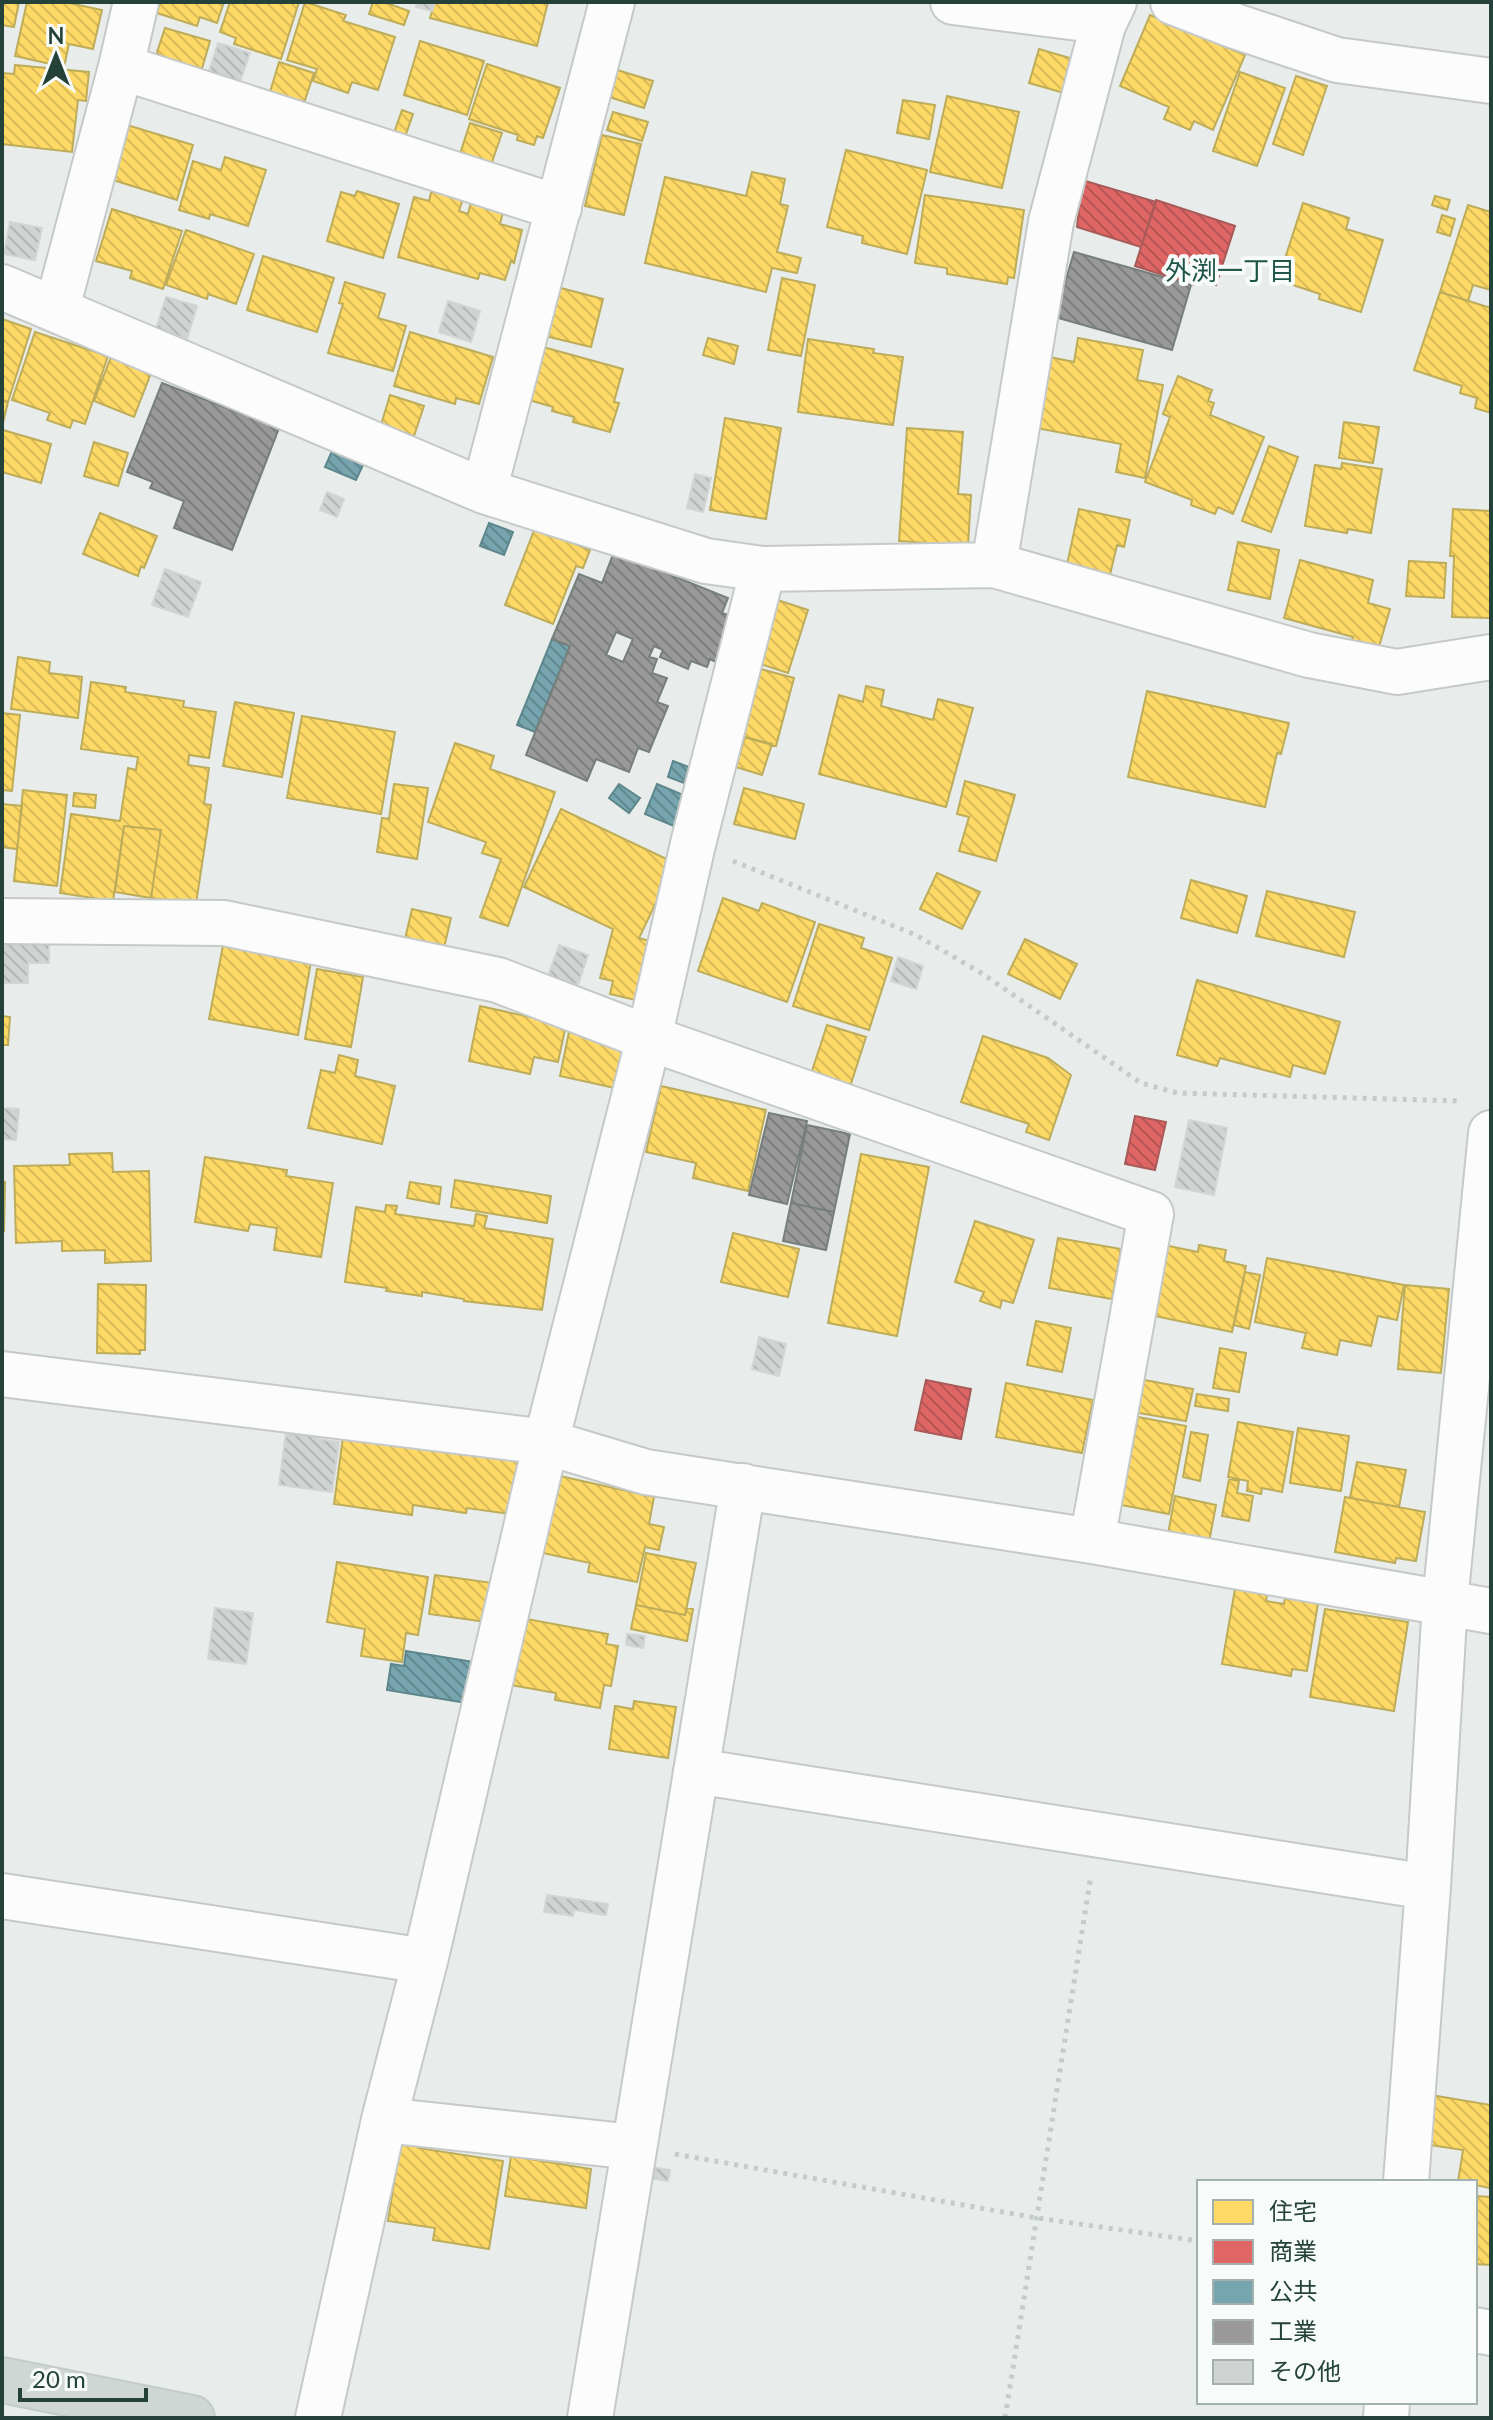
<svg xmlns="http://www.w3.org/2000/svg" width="1493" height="2420" font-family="Lato,'Noto Sans JP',sans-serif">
	<defs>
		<pattern id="homes-back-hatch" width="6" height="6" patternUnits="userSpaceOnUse" patternTransform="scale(2)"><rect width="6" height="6" fill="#ffd966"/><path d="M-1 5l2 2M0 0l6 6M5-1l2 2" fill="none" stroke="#dabb59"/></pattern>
		<pattern id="shops-back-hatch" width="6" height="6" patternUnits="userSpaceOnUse" patternTransform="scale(2)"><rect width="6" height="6" fill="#e06666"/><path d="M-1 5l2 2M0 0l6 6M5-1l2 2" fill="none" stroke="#b55655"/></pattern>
		<pattern id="public-back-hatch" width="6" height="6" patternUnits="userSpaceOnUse" patternTransform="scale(2)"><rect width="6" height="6" fill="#76a5af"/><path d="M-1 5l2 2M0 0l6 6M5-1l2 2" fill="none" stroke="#61888f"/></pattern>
		<pattern id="industry-back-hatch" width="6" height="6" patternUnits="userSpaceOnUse" patternTransform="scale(2)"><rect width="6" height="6" fill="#999"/><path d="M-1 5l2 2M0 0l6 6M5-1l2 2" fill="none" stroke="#7d7e7e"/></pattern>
		<pattern id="building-back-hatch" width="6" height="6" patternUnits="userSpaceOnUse" patternTransform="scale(2)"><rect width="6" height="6" fill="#cfd4d2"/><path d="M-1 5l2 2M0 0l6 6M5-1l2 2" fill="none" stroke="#b2b7b5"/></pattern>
	</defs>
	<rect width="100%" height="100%" fill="#e8edeb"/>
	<!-- homes -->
	<path fill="url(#homes-back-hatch)" stroke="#bdac59" stroke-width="2" d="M2,2H19L14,27L2,25Z
		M27,2H64L102,10L93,49L69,44L64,67L15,56Z
		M160,2H224L217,23L200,17L197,26L157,13Z
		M230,2H299L281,59L234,44L236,38L220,32Z
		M305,2L346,15L343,21L395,37L378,90L352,82L348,93L313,81L317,69L287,60Z
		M373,2H384L409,11L404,25L369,14Z
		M435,2H548L537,46L430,18Z
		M1150,15L1245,55L1213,130L1194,121L1190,130L1164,119L1169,107L1120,86Z
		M165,28L210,41L201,72L163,60L157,52Z
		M420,41L484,61L467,115L404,95Z
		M1039,49L1073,59L1064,93L1029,83Z
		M279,62L314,73L304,103L270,92Z
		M487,64L560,88L543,138L537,136L534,145L517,140L518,135L469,119Z
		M15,65L89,72L86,101L78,100L72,152L2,144V73L14,74Z
		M614,69L653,81L644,108L606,96Z
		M1240,72L1285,88L1257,166L1213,151Z
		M1296,76L1327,86L1303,155L1273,144Z
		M947,96L1019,112L1002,188L930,172Z
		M903,100L935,105L929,139L897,133Z
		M402,110L413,114L405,137L394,133Z
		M613,112L648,122L642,141L607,130Z
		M470,123L502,133L491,165L460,154Z
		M127,125L193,145L177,200L110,179Z
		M602,135L641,144L624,215L585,206Z
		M846,150L927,170L907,254L862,243L863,236L827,227Z
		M225,157L266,170L248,226L210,214L209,219L179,210L193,161L221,170Z
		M752,172L785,179L780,204L788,206L777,252L801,258L797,273L772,268L766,292L645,263L665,177L746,196Z
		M432,189L463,199L459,211L468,214L471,202L503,212L500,224L522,230L514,263L511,261L505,280L480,273L478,279L398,257L414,197L429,201Z
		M357,191L399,204L383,258L327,241L341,192L355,196Z
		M925,195L1024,210L1014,278L1008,277L1007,284L947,274V268L915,263Z
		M1435,196L1450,200L1447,210L1432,205Z
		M1303,203L1349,218L1346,229L1383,240L1361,312L1319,299L1320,294L1278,280Z
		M1468,205L1491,212V290L1473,285L1468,301L1440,292Z
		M112,209L182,231L163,289L130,278L132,271L96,261Z
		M1442,215L1455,219L1450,236L1437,232Z
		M186,230L254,254L236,304L208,294L207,299L166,285Z
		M263,256L334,278L317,332L247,310Z
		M782,278L815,285L801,356L768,350Z
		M345,282L385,294L378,318L406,326L393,371L328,353L343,304L339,303Z
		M557,287L603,299L591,347L545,336Z
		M1440,292L1491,308V413L1475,408L1477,398L1460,393L1462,386L1414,370Z
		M2,319L31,329L8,402L2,400Z
		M35,332L108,356L85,424L73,420L70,428L47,420L50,413L12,400Z
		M410,332L493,357L479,404L456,398L455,404L394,386Z
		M708,338L738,346L734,364L703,355Z
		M1078,338L1143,350L1137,380L1163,385L1145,478L1116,472L1121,444L1031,427L1045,356L1074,362Z
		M808,339L874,349L873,353L903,357L893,425L798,412Z
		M543,347L623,369L614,402L619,403L610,432L573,422L574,417L552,411L553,407L529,400Z
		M111,357L151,373L134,417L94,401Z
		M1178,376L1212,390L1208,401L1214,403L1210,415L1264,437L1233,514L1218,507L1215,514L1191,505L1192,500L1145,482L1170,417L1163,414Z
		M390,395L424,406L414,436L381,425Z
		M2,400L8,402L3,423H2Z
		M725,418L781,428L766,519L710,510Z
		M1344,422L1379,427L1373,463L1339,458Z
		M907,428L963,432L958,494L971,495L968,546L899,541Z
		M3,430L51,444L41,483L2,472Z
		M94,442L128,453L118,486L84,476Z
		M1269,446L1298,457L1271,532L1242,521Z
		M1342,463L1382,469L1371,533L1348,529L1347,533L1305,526L1315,465L1341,469Z
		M1079,509L1130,520L1124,547L1117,545L1109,579L1066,569Z
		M1453,509L1491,511V618L1452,617L1454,556H1450Z
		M100,513L157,536L144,568L141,566L138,576L83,554Z
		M535,528L590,550L583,568L576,566L553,624L505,605Z
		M1238,542L1279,550L1270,599L1228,590Z
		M1300,560L1373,580L1368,603L1390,609L1378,650L1351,643L1353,637L1284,618Z
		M1409,561L1446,563L1444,598L1406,596Z
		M765,596L808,610L788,673L745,659Z
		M18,657L50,662L49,673L82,677L78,718L11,709Z
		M742,664L794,678L776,746L723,731Z
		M91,682L126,687L125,692L184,701L183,707L216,712L209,758L189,755L188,765L209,768L204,804L211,805L196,904L151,898L161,830L124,826L113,901L60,893L71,814L120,821L128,768L136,770L138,757L81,749Z
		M866,686L884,690L881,706L933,720L938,699L973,708L946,807L819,774L839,695L863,702Z
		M1147,691L1289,723L1281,754L1277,753L1265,807L1128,777Z
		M235,702L294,713L282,777L223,766Z
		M2,713L20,715L12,791L2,790Z
		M302,716L395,732L381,814L287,798Z
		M745,737L772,744L762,775L736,767Z
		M455,743L494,756L490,769L555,792L508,926L480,917L501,859L482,853L486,842L428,822Z
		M965,781L1015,795L996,861L959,851L969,817L957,814Z
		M394,784L428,788L417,859L377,852L382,818L389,819Z
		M744,788L804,804L795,839L734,824Z
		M23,790L67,795L57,886L14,881Z
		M74,793L96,795L95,808L73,806Z
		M2,804L22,806L17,849L2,847Z
		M561,809L675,863L639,938L653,942L640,1001L610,994L613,981L600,978L613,929L524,887Z
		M124,826L161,830L151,898L115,892Z
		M937,873L980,892L962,929L920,909Z
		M1191,880L1247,896L1237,933L1181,918Z
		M1267,891L1355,912L1344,957L1256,936Z
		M723,898L759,911L762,903L815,922L787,1002L698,971Z
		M412,909L451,918L444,948L405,939Z
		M819,924L864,938L861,948L892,958L869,1030L793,1006Z
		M1025,939L1077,964L1060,999L1008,974Z
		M224,940L312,956L298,1035L209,1019Z
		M317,969L363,977L351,1047L305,1039Z
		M1197,980L1340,1022L1325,1074L1293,1065L1290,1077L1220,1058L1217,1066L1177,1055Z
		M480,1006L566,1025L558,1062L534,1057L530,1074L469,1061Z
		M2,1016L10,1017L8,1045H2Z
		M827,1025L866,1037L849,1090L810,1077Z
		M569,1032L618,1042L623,1051L615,1088L560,1076Z
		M983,1036L1048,1058L1071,1075L1049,1140L1026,1132L1029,1124L961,1102Z
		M339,1055L358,1060L355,1076L395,1086L382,1144L308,1128L321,1070L335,1073Z
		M661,1086L766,1110L748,1191L693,1178L696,1163L646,1152Z
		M112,1153L113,1172L149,1171L151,1261L105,1263V1250L62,1251V1241L16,1243L14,1166L70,1165L69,1154Z
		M861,1154L929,1167L897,1336L828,1323Z
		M205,1157L287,1170L286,1176L333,1183L321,1257L274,1250L277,1228L250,1224L248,1231L195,1222Z
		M455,1180L551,1196L547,1223L451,1207Z
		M2,1181L5,1182L4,1231H2Z
		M410,1182L441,1187L439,1204L407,1198Z
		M386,1205L397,1206L395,1214L474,1226L476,1214L487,1216L484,1228L553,1239L542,1310L464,1301V1299L422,1292V1296L386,1291L387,1288L345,1282L356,1207L385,1212Z
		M975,1221L1034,1240L1013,1303L1002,1300L1000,1308L980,1301L984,1292L955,1282Z
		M733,1233L799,1249L788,1297L721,1282Z
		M1058,1238L1121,1249L1112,1299L1049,1288Z
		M1164,1245L1198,1252L1199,1245L1226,1250L1224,1261L1246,1266L1232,1332L1150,1315Z
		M1267,1258L1404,1285L1397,1320L1378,1316L1371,1346L1340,1340L1337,1355L1302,1348L1306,1333L1255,1322Z
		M1245,1272L1260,1275L1249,1329L1234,1325Z
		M98,1284L146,1285L145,1350H140V1354L97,1353Z
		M1405,1285L1449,1289L1441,1373L1398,1369Z
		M1036,1321L1071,1328L1062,1372L1027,1365Z
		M1220,1348L1246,1353L1239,1392L1213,1388Z
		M1139,1379L1193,1389L1186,1421L1133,1412Z
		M1006,1383L1093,1400L1082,1453L996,1437Z
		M1197,1394L1229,1399L1228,1411L1195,1406Z
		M1138,1417L1186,1426L1169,1514L1121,1505Z
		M1238,1422L1293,1432L1282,1492L1262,1488L1261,1494L1247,1491L1248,1481L1228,1477Z
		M1298,1428L1349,1436L1341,1491L1290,1483Z
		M1191,1432L1208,1435L1200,1481L1183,1477Z
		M343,1437L518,1461L510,1514L467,1508L466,1513L413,1505L412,1515L334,1504Z
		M1357,1462L1406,1470L1399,1507L1350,1498Z
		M551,1474L654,1497L649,1524L664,1527L659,1550L645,1547L637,1582L588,1572L590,1563L538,1552Z
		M1229,1479L1239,1481L1237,1493L1253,1496L1249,1521L1222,1516Z
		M1175,1496L1216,1505L1209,1542L1168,1534Z
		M1345,1497L1425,1512L1416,1561L1396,1558L1395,1563L1335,1552Z
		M646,1553L696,1563L685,1615L636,1605Z
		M337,1562L428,1577L418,1635L406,1633L402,1662L361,1656L365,1629L327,1622Z
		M435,1575L493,1583L487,1622L429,1614Z
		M1235,1589L1267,1594L1266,1601L1284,1604L1285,1598L1318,1603L1307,1671L1292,1669L1291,1676L1222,1664Z
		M636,1605L685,1615L687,1608L693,1609L687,1641L631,1629Z
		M1325,1609L1408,1622L1394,1711L1310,1697Z
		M516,1617L608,1634L606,1644L618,1646L611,1686L604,1685L600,1708L555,1700L556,1693L505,1684Z
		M634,1701L676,1707L668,1758L609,1749L615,1706L633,1709Z
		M1431,2095L1491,2105L1490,2188L1475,2185V2182H1458L1463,2150L1423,2144Z
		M401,2139L419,2142L418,2148L503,2161L489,2249L433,2240L435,2228L388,2221Z
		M511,2156L591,2169L586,2208L505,2196Z
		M1475,2196L1491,2197V2265L1475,2264Z"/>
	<!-- shops -->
	<path fill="url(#shops-back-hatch)" stroke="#a85b59" stroke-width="2" d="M1082,180L1156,202L1141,247L1077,227Z
		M1156,200L1235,226L1216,285L1195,279L1194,285L1135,266Z
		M1135,1116L1166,1122L1155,1170L1125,1164Z
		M926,1380L971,1389L961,1439L915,1430Z"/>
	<!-- public -->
	<path fill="url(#public-back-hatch)" stroke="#5d878c" stroke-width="2" d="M332,451L363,465L356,480L325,467Z
		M489,523L513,532L504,555L480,546Z
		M552,639L570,646L535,732L517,725Z
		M673,761L689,767L684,783L668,777Z
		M619,784L640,798L629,813L609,798Z
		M657,784L688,797L676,827L645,814Z
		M406,1651L474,1662L467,1703L387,1690L391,1664L404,1666Z"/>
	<!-- industry -->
	<path fill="url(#industry-back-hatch)" stroke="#767f7c" stroke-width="2" fill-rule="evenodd" d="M1074,252L1191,285L1172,350L1055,317Z
		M162,383L279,428L232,550L174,528L184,501L150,488L153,482L127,472Z
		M614,552L728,598L722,613L728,615L725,625L732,628L718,663L710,659L707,667L691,661L688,669L660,657L663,650L654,646L649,657L657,659L652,673L667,678L657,702L668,706L649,752L638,748L629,772L596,759L587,781L526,755L570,646L552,639L579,574L602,583ZM616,632L633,639L623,662L606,655Z
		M769,1113L807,1121L787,1204L749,1195Z
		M807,1125L850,1134L834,1212L791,1203Z
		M791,1203L834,1212L826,1250L783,1241Z"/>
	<!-- building -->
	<path fill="url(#building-back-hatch)" stroke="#d1d6d4" stroke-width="2" d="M417,2H435L432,11L416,7Z
		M218,43L250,53L239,84L208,74Z
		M10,222L42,228L35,260L4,254Z
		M166,297L197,306L187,339L156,329Z
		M448,301L480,311L471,342L439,332Z
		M695,474L711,478L703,512L687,508Z
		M327,492L344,499L337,517L320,510Z
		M165,569L201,582L188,617L152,605Z
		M2,934H49V963H28V983H2Z
		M559,945L588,955L578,985L548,976Z
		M898,957L923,966L916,989L891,981Z
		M2,1108L19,1109L16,1140L2,1139Z
		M1189,1120L1227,1128L1214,1195L1175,1187Z
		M759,1337L786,1344L779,1376L752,1369Z
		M299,1430L319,1433L318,1439L339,1442L332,1492L279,1485L286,1433L298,1435Z
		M215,1608L253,1613L246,1664L208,1659Z
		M627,1634L645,1636L643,1648L626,1645Z
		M547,1895L608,1904L606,1915L574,1910L573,1916L544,1912Z
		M652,2167L670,2170L668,2181L650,2178Z"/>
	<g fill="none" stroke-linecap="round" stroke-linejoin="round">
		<!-- minor casing -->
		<g stroke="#c5cac8" stroke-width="48">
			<path id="minor" d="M612,2L484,491L706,561L763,569L994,565L1309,655L1397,672L1491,657
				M953,2L1086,19L1103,25
				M1173,2L1235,26L1337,60L1491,81
				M121,67L559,208
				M2,287L484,491
				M57,308L121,67L136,2
				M994,565L1051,222L1103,25L1114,2
				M2,921L224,923L498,980L649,1038L1151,1214L1092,1541
				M2,1374L546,1442L646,1472L1092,1541L1491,1611
				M696,1771L1428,1887
				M2,1896L425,1961
				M384,2120L634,2147
				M1406,2182L1428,1887L1445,1602L1491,1133
				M1475,2330L1491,2333
				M318,2418L384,2120L425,1961L546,1442L649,1038L693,844L763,569
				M590,2418L743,1486
				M1386,2418L1387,2402"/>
		</g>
		<!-- major casing -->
		<g stroke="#c3ccc9" stroke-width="48">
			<path id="major" d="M2,2380L192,2418"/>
		</g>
		<!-- path -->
		<path stroke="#c3ccca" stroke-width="5" stroke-dasharray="4 6" stroke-linecap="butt" d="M733,861L916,935L983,974L1141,1083L1177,1093L1462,1101
			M675,2154L1037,2218L1199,2241
			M1005,2418L1091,1875"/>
		<!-- minor -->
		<use href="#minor" stroke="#fcfcfc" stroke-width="44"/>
		<!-- major -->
		<use href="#major" stroke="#cfd7d5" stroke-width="44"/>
	</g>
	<g text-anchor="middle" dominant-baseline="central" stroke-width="8" stroke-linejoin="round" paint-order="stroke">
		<!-- neighbourhood labels -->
		<g font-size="26" fill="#1f5548" stroke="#f7fbf9">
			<text x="1230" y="270">外渕一丁目</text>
		</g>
	</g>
	<!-- border -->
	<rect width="1493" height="2420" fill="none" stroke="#24423a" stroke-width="8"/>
	<!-- legend -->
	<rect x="1197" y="2180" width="280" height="224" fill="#f7fbf9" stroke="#a3b1ad" stroke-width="2"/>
	<rect x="1213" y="2200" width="40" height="24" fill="#ffd966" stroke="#a3b1ad" stroke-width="2"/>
	<text x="1269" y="2220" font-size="24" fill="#24423a">住宅</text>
	<rect x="1213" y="2240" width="40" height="24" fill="#e06666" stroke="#a3b1ad" stroke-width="2"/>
	<text x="1269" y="2260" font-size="24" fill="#24423a">商業</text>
	<rect x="1213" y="2280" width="40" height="24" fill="#76a5af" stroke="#a3b1ad" stroke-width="2"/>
	<text x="1269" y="2300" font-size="24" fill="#24423a">公共</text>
	<rect x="1213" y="2320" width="40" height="24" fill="#999999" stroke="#a3b1ad" stroke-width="2"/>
	<text x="1269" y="2340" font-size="24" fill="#24423a">工業</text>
	<rect x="1213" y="2360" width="40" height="24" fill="#cfd4d2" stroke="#a3b1ad" stroke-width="2"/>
	<text x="1269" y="2380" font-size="24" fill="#24423a">その他</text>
	<!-- north arrow -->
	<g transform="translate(56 56)" stroke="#f7fbf9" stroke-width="6" paint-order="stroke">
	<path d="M0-6L14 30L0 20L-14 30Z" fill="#24423a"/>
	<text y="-12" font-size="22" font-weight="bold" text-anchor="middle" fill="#24423a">N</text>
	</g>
	<!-- scale -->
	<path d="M20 2388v12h126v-12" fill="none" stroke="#24423a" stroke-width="4"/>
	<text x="32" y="2388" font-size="24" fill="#24423a" stroke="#f7fbf9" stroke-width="6" paint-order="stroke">20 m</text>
</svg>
